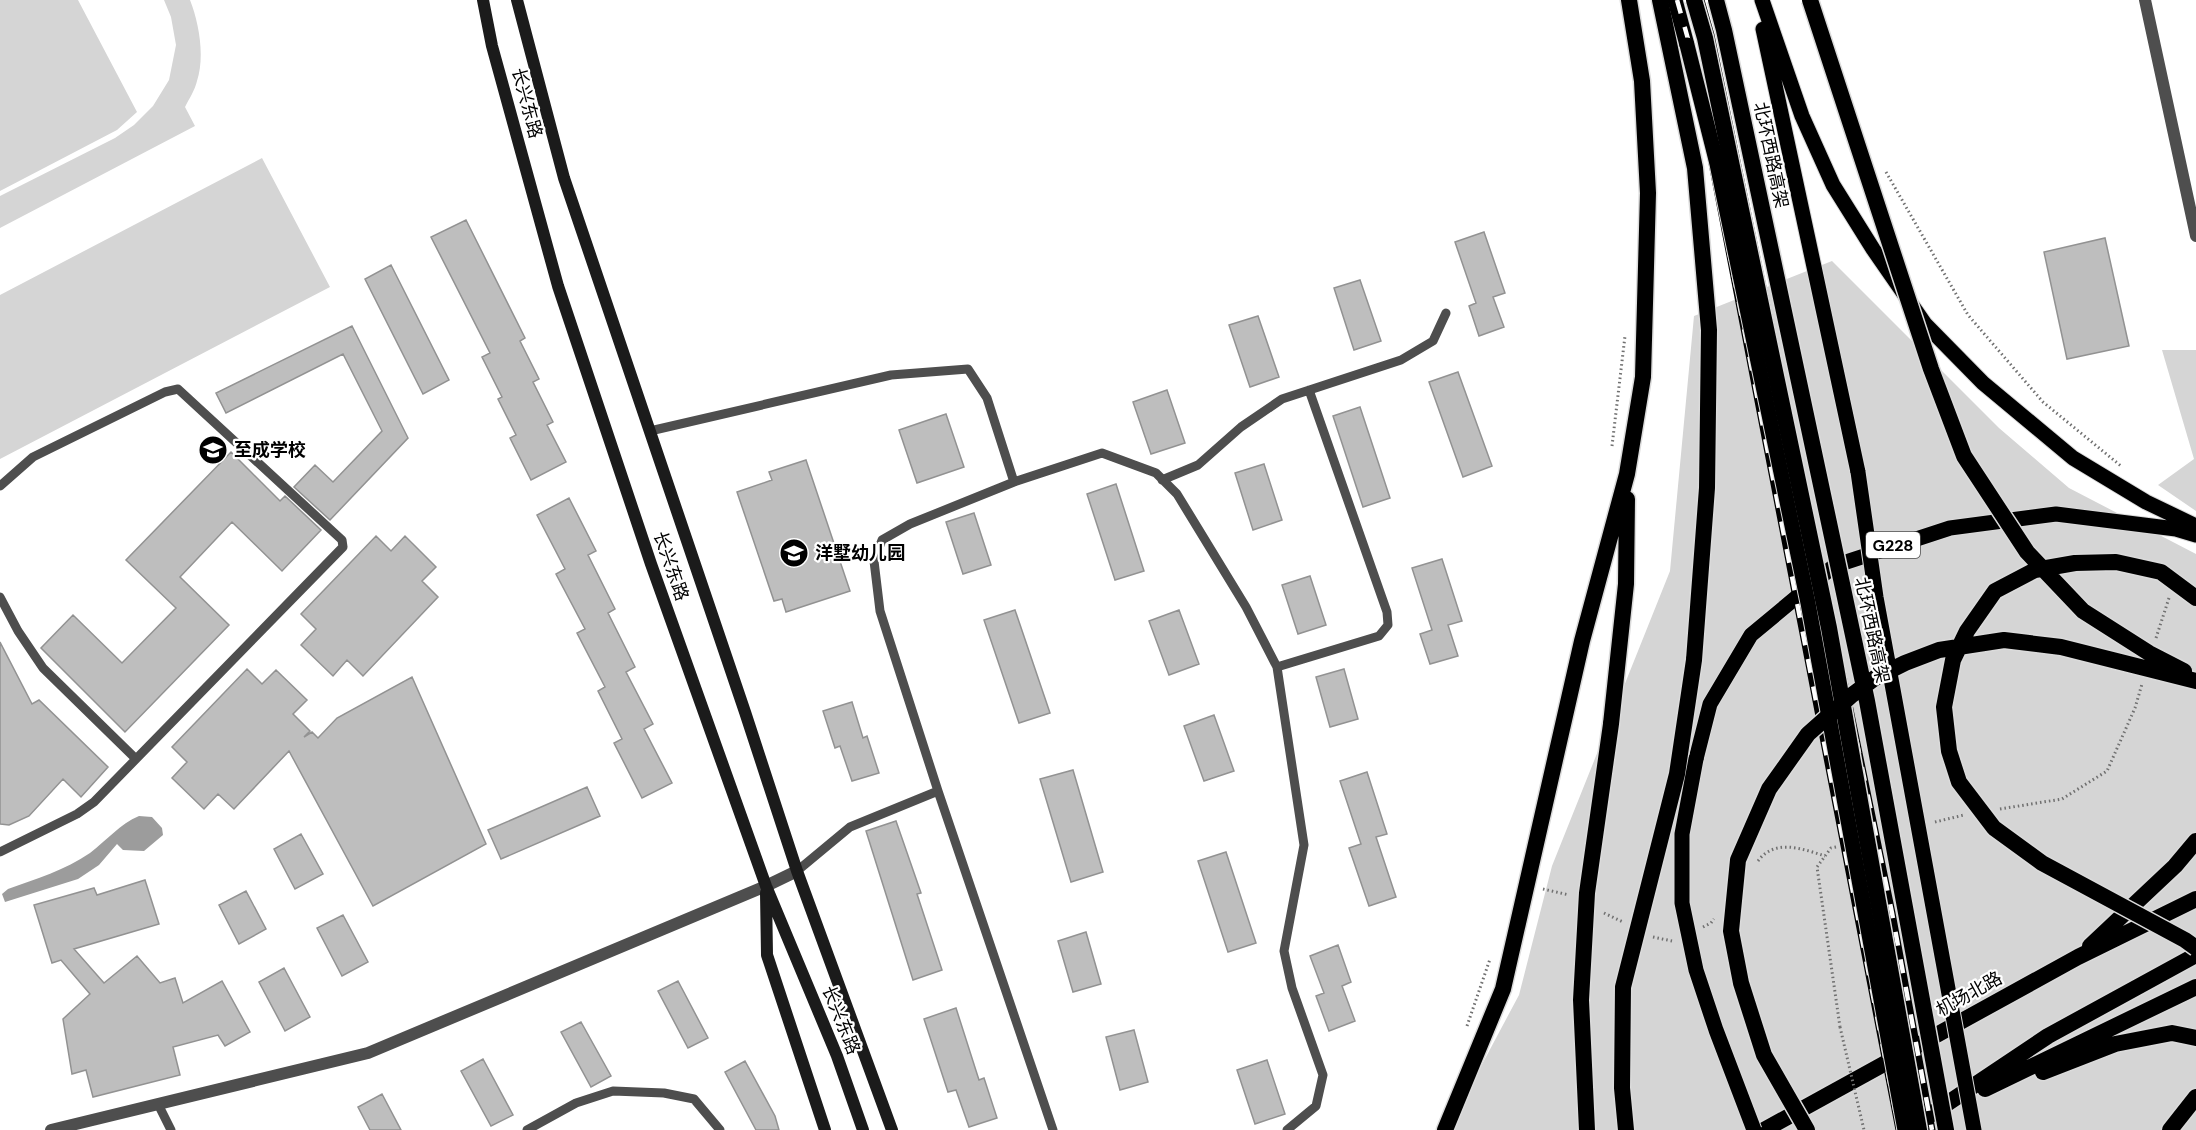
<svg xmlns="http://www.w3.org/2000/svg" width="2196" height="1130" font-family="'DM Sans','Noto Sans SC',sans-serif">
	<rect width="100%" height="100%" fill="#fff"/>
	<!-- green -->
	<path fill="#d5d5d5" d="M0,0H78L137,112L117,130L0,191Z
		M164,0H190C199,23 205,56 197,81C195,90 189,99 185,107L195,126L0,228V196L115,138L134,125L153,106L169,80L176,45L171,17Z
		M262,158L330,287L0,459V295Z
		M1832,261L1999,428L2069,488L2196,554V1130H1447L1519,995L1552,866L1670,571L1694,316Z
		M2162,350H2196V511L2158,485L2194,459Z"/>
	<!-- water -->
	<path fill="#9c9c9c" d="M139,816L152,817L162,828L163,835L144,851L123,850L117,844L99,865L78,879L5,902L2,894L8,889C36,879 65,870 90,853C107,840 120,824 139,816Z"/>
	<!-- building -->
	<path fill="#bebebe" stroke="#929292" stroke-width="1.5" d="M466,220L525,338L520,341L539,379L533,382L553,422L547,425L566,462L531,480L510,438L516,435L498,399L502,397L482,357L490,353L431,237Z
		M1484,232L1505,293L1493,297L1504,327L1479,336L1469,306L1476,303L1455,242Z
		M2105,238L2129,346L2067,359L2044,252Z
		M391,265L449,380L423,394L365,279Z
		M1360,280L1381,341L1354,350L1334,288Z
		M1258,316L1279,377L1250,387L1229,325Z
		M352,326L408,438L330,520L294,487L315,465L333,482L382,431L343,354L226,413L216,393Z
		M1458,372L1492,466L1463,477L1429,382Z
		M1167,390L1185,443L1151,454L1133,402Z
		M1360,407L1390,498L1363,507L1333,416Z
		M946,414L964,467L917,483L899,430Z
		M231,452L280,501L285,496L321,530L282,571L232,522L180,577L229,625L125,732L41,648L73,615L122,663L176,608L126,560Z
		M806,460L850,591L786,612L782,599L774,601L737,492L772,480L769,472Z
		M1264,464L1282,520L1253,530L1235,473Z
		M1116,484L1144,571L1115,580L1087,494Z
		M569,498L596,551L588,555L615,609L608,613L635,667L626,672L653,724L644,729L672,783L642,798L614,743L622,739L598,691L605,687L577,633L585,629L556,574L565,569L537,515Z
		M974,513L991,565L963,574L946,522Z
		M376,536L391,551L405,536L436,567L422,581L438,597L363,676L347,660L333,676L301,645L316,629L301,614Z
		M1442,559L1462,621L1448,625L1458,656L1430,664L1420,634L1432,630L1412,568Z
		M1310,576L1326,625L1298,634L1282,585Z
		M1015,610L1050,713L1019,723L984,620Z
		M1179,610L1199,664L1169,675L1149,621Z
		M0,642L32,704L39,700L108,767L81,797L63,779L29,816L9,825L0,824Z
		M247,669L262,684L276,670L307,700L293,714L310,731L304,737L312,732L318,738L337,718L412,677L486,844L373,906L289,751L234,809L218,794L204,809L172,778L187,762L172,747Z
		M1344,669L1358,719L1330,727L1316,677Z
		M852,702L863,738L867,736L879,773L852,781L840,746L835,748L823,711Z
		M1214,715L1234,771L1204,781L1184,726Z
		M1073,770L1103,872L1071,882L1040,779Z
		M1367,772L1387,834L1376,837L1396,897L1369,906L1349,848L1361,844L1340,781Z
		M587,787L600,816L501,859L488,830Z
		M896,821L921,893L917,894L942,970L913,980L866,831Z
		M301,834L323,874L295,889L274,849Z
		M1226,852L1256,943L1228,952L1198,861Z
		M145,880L159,924L74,949L104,983L137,956L160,983L175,978L183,1003L222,981L250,1032L225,1046L218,1035L173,1047L180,1075L93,1097L86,1070L72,1074L63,1019L90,994L61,960L52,963L34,905L94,888L97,895Z
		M246,891L266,929L239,944L219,905Z
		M343,915L368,962L342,976L317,928Z
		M1086,932L1101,984L1073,992L1058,941Z
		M1338,945L1351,982L1342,986L1355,1021L1329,1031L1316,996L1324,993L1310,956Z
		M284,968L310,1017L285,1031L259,982Z
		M678,981L708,1038L688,1048L658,991Z
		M956,1008L979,1080L984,1078L997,1118L969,1127L956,1090L948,1092L924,1019Z
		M581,1022L611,1076L591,1087L561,1032Z
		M1134,1030L1148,1082L1120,1090L1106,1037Z
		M483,1059L513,1115L491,1126L461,1071Z
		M1267,1060L1285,1114L1255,1124L1237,1070Z
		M745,1061L775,1116L779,1130H756L725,1072Z
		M382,1094L401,1130H370L358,1107Z"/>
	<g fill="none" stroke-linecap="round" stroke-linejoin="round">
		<!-- primary casing -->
		<g stroke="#dbdbdb" stroke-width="17">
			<path id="primary" d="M1675,0L1687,45
				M1762,0L1802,116L1833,185L1873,249L1925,324L1983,383L2073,458L2146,502L2196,526
				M1763,29L1858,472
				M1696,759L1710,704L1751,635L1834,566L1950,528L2056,514L2176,529L2196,535"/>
		</g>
		<!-- trunk casing -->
		<g stroke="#dbdbdb" stroke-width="19">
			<path id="trunk" d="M1660,0L1695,168L1709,330L1707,488L1694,660
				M1611,724L1626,584L1627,499
				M2090,946L2175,866L2196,841
				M2043,1072L2115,1044L2172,1033L2196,1038
				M1985,1089L2196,987
				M1905,1128L1927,1117L2048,1036L2196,955
				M1445,1130L1503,989L1582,641L1627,474L1643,377L1648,193L1642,81L1629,0
				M1764,1130L2078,957L2196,899
				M2170,1130L2196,1097"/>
		</g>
		<!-- path -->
		<path stroke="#707070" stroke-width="3" stroke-dasharray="1.5 3" stroke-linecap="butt" d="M1886,172L1968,315L2043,402L2121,466
			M1612,446L1625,336
			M2156,638L2169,598
			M2000,809L2062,799L2107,771L2135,708L2142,684
			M1935,822L1964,815
			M1836,847L1831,848L1817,867L1840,1027
			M1758,861C1775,838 1803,849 1825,856
			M1543,889L1569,895
			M1604,913L1623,922
			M1703,927L1711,923L1714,919
			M1653,937L1672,941
			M1467,1026L1490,959"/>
		<!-- service -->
		<path stroke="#4e4e4e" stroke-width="9" d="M650,431L891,375L968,369L987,398L1014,482
			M1162,480L1198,465L1241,427L1282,399L1401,360L1433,341L1446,313
			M0,486L33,457L165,392L178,389L342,540L343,547L94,802L77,814L0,852
			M0,597L18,631L43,668L136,759
			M1277,667L1379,636L1388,625L1387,612L1309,390
			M797,871L850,827L938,791
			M158,1104L171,1130
			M527,1130L576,1103L613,1091L664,1093L694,1099L720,1130
			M1053,1130L938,791L880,611L874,561L882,540L910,524L1014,482L1102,453L1156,473L1177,494L1246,607L1277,667L1304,845L1284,951L1292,988L1323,1075L1316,1106L1287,1130"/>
		<!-- minor -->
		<path stroke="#4e4e4e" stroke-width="12" d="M2145,0L2196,236"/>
		<!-- tertiary -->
		<path stroke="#4e4e4e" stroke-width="12" d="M51,1130L368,1053L766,886L797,871"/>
		<!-- secondary -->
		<path stroke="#1b1b1b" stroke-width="12" d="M483,0L492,46L558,286L651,564L766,886L837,1056L863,1130
			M517,0L564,178L745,712L797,871L892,1130
			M766,893L767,955L825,1130"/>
		<!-- primary -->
		<use href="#primary" stroke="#000" stroke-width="15"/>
		<!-- trunk -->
		<use href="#trunk" stroke="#000" stroke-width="16"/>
		<!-- rail casing -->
		<g stroke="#000" stroke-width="7">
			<path id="rail" d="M1677,0L1688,39L1899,1130
				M1701,0L1711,35L1892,913L1932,1130"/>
		</g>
		<!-- rail -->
		<use href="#rail" stroke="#fff" stroke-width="4.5" stroke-dasharray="14" stroke-linecap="butt"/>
		<!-- primary-bridge casing -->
		<g stroke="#dbdbdb" stroke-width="17" stroke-linecap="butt">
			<path id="primary-bridge" d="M1687,45L1717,164L1808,603L1905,1130
				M1858,472L1876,597L1974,1130
				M1696,759L1682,834V903L1696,970L1716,1030L1754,1130"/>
		</g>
		<!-- trunk-bridge casing -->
		<g stroke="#dbdbdb" stroke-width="19" stroke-linecap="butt">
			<path id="trunk-bridge" d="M1694,0L1705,38L1829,628L1919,1130
				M1716,0L1724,30L1867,701L1946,1130
				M1810,0L1931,369L1964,456L2027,552L2083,611L2149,653L2184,671
				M2196,598L2161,572L2116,562L2075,563L2035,570L1995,591L1967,631L1953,660L1944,707L1949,751L1959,782L1994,828L2042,863L2185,940L2196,948
				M1587,1130L1581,1000L1587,893L1611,724
				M1626,1130L1622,1088L1623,987L1677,774L1694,660
				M1807,1130L1764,1055L1741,983L1731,931L1738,860L1769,789L1808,734L1852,695L1875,678L1905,663L1939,650L2004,640L2061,647L2196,681"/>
		</g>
		<!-- path-bridge -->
		<path stroke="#707070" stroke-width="3" stroke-dasharray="1.5 3" stroke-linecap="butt" d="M1840,1027L1864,1130"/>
		<!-- primary-bridge -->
		<use href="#primary-bridge" stroke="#000" stroke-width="15"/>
		<!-- trunk-bridge -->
		<use href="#trunk-bridge" stroke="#000" stroke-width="16"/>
	</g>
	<!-- icons -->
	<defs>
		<g id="school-disc" transform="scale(1.5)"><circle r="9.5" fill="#000" stroke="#fff"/><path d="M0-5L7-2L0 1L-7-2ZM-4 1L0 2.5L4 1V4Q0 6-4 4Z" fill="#fff"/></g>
	</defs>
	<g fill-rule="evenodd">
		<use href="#school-disc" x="213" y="450"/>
		<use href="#school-disc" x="794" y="553"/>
	</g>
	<g text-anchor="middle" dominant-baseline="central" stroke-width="4.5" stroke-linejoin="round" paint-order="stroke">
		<!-- shield labels -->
		<rect fill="#fff" stroke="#4c4c4c" stroke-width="1.5" x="1866" y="532" width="54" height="26" rx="4.5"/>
		<g font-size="16" font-weight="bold" fill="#000">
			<text x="1893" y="545">G228</text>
		</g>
		<!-- street labels -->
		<g font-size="18" fill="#000" stroke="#fff">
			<text transform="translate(527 103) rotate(75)">长兴东路</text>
			<text transform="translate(1771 155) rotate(78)">北环西路高架</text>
			<text transform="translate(671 566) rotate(71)">长兴东路</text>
			<text transform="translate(1872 630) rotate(78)">北环西路高架</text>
			<text transform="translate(1969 994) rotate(-29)">机场北路</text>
			<text transform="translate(841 1020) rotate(68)">长兴东路</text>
		</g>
		<!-- poi labels -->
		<g font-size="18" font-weight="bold" fill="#000" stroke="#fff" text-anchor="start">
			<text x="234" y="450">至成学校</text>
			<text x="815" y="553">洋墅幼儿园</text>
		</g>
	</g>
</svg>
